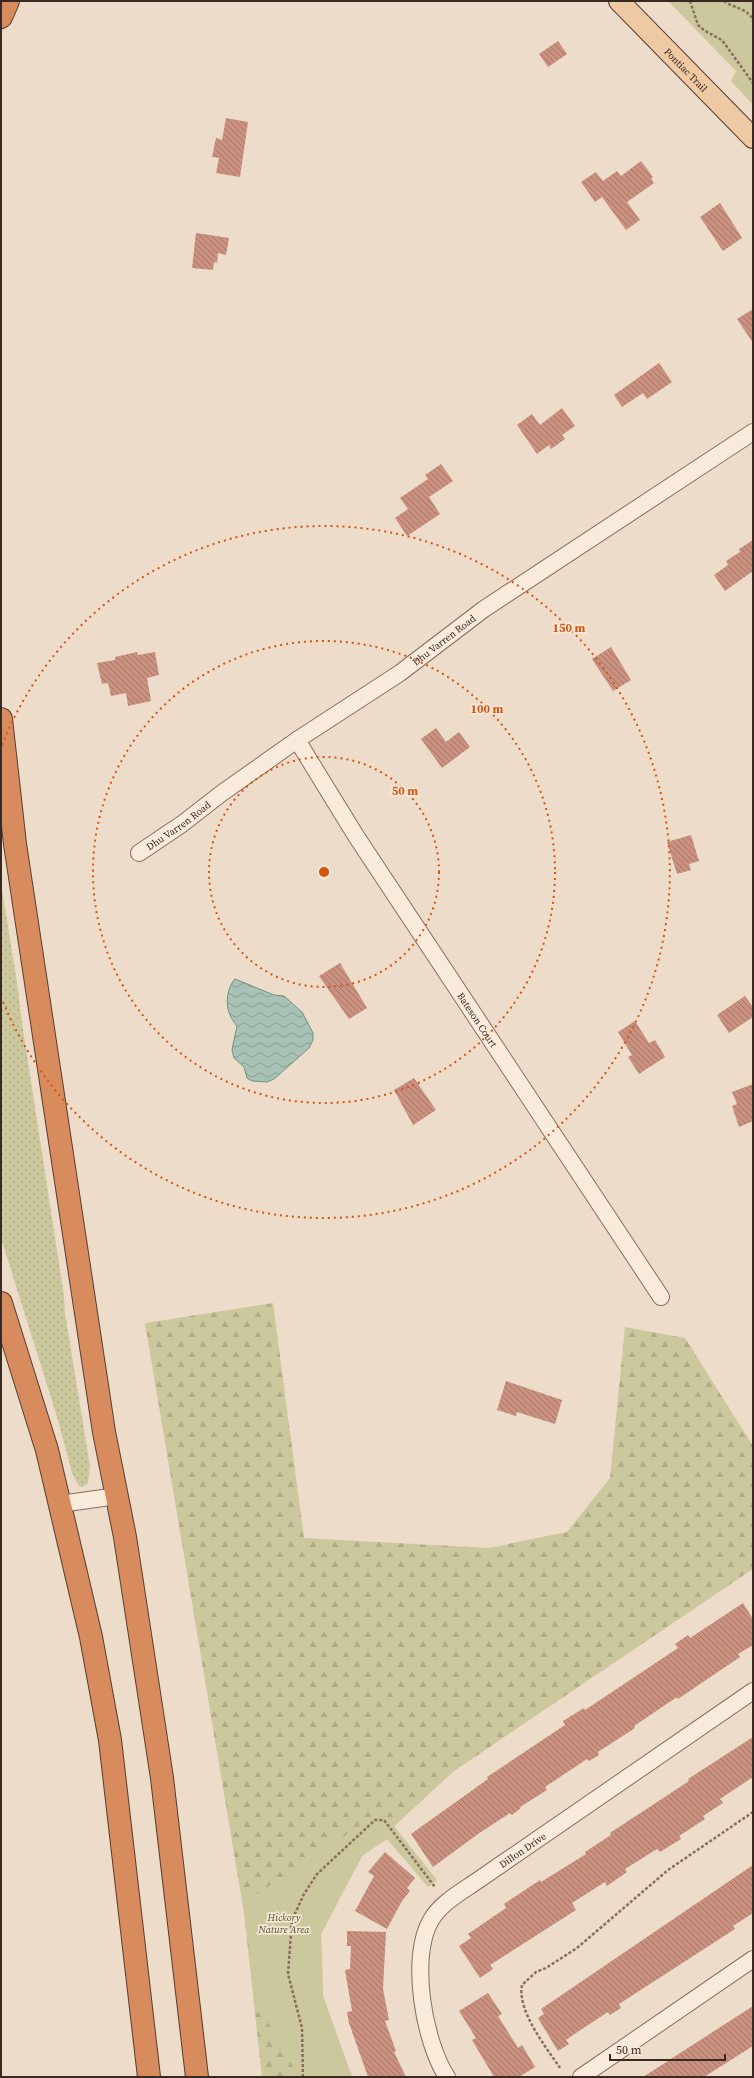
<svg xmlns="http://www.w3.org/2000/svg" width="754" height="2078" font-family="'Source Serif 4',serif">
	<defs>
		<pattern id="grass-dots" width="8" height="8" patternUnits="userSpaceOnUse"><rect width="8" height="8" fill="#ccc89d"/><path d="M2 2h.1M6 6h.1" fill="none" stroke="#b0ac87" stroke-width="1.8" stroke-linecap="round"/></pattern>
		<pattern id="forest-firs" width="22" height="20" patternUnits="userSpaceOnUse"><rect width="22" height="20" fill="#ccc89d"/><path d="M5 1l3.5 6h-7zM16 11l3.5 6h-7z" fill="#b0ac87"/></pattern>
		<pattern id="water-waves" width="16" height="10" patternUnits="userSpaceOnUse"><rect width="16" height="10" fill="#a9c2b6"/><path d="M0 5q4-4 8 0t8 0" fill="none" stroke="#8b9e94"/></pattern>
		<pattern id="building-back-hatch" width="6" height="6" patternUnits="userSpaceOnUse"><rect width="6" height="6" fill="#ca9180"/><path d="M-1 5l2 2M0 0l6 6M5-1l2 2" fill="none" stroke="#a57668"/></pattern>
	</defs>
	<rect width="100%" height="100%" fill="#eddcc9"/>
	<!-- grass -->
	<path fill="url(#grass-dots)" d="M1,883L18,989L22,1023L64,1296L65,1313L90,1466L88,1484L82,1487L79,1486L72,1473L58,1420L1,1238Z"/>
	<!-- forest -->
	<path fill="url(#forest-firs)" d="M273,1303L304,1538L489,1548L567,1532L610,1478L625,1327L685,1338L753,1446V1569L454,1771L362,1856L321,1934L323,1996L352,2077H262L244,1913L145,1323Z"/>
	<!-- park -->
	<path fill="#ccc89d" d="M668,1H753V105L731,81L736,71Z
		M382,1811L437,1880L428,1887L387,1839L362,1856L321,1934L323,1996L352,2077H299L256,2001L243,1903Z"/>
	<!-- water -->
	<path fill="url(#water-waves)" stroke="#709082" d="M235,979L274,995L284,996L302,1012L313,1033V1040L309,1048L274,1079L267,1082L252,1081L247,1078L244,1067L234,1058L232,1050L237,1026C234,1022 230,1017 229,1012C225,1003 228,986 235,979Z"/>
	<!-- building -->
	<path fill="url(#building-back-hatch)" d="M558,41L567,54L548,67L539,54Z
		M226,118L248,122L240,177L216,173L219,158L212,157L216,138L222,140Z
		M641,161L653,177L651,178L654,183L627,202L640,220L626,230L602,197L595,202L581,182L596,172L603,181L617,171L621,176Z
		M720,203L742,238L723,251L700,217Z
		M196,233L229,238L226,255L218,253L217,263L214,262L213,270L192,268Z
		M753,309V343L737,319Z
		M659,363L672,382L647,399L643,393L622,407L614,395Z
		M562,408L575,426L562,435L565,439L551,449L549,445L537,454L517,425L532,414L540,425Z
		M441,464L453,481L429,497L440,514L407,536L395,518L408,509L400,498L428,479L425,475Z
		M753,540V571L725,591L714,575L728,565L726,561L740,552L739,549Z
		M611,647L631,680L613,691L592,659Z
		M137,652L138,655L155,652L159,675L147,678L151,701L128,706L126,693L111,696L108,683L102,684L97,663L115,660V657Z
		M436,728L446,742L459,732L470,747L442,768L421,739Z
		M691,835L699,861L689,864L691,870L677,874L667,842Z
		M340,963L367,1008L349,1019L319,976Z
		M745,996L753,1007V1017L729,1033L717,1015Z
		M635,1021L649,1043L655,1040L665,1057L639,1074L628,1057L632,1055L618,1032Z
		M414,1078L436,1110L413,1125L394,1090Z
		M753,1084V1121L739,1127L732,1106L737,1104L732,1092Z
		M506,1381L562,1400L555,1424L517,1412L516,1416L497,1410Z
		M743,1603L753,1619V1645L738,1654L740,1657L678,1699L677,1697L634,1726L635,1728L598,1752L599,1755L589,1761L587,1759L545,1787L547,1790L520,1807L521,1808L512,1815L510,1813L478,1834L433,1867L411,1834L488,1779L487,1777L565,1725L563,1721L584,1708L585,1710L678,1648L675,1644L688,1635L690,1638Z
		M753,1737V1777L720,1799L723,1803L703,1816L705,1819L679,1836L681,1839L660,1852L657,1849L625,1869L627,1872L607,1886L605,1882L572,1903L576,1910L490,1965L493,1969L480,1978L459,1946L471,1938L468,1934L506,1908L504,1904L540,1880L541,1882L586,1854L585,1852L611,1835L610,1833L689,1781L688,1779Z
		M385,1852L415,1878L407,1888L410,1891L402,1901L387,1929L355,1911L374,1876L368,1872Z
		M753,1865V1913L733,1926L735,1929L619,2004L621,2008L610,2015L608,2012L576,2033L566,2040L569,2044L558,2051L538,2018L544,2014L541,2009Z
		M347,1931L386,1932L383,1989L389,2020L385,2021L396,2051L394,2052L406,2077H368L349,2023L347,2012L352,2011L345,1970L350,1969L351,1946H347Z
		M488,1993L502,2014L498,2016L518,2048L522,2045L535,2067L519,2077H494L472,2040L476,2038L459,2011Z
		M753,2006V2046L704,2077H643Z"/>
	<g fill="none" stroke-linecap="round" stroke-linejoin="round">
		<!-- minor casing -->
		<g stroke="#896d5e" stroke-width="18">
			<g id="minor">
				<path id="s1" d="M297,740L356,836L661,1297"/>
				<path id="s2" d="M139,853L182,824L222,793L297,740L400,673L484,609L753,432"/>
				<path d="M60,1504L117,1496"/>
				<path id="s3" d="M447,2077C424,2042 409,1957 431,1920C441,1903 461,1892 477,1881L753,1691"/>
				<path d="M581,2077L753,1959"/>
			</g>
		</g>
		<!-- major casing -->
		<g stroke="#573c32" stroke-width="22">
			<g id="major">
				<path id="s4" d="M619,1L753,138"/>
			</g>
		</g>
		<!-- highway casing -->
		<g stroke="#573c32" stroke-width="24">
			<path id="highway" d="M1,17L8,1
				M1,719L15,844L104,1432L125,1537L162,1778L197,2077
				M1,1303L47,1450L91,1637L110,1740L149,2077"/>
		</g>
		<!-- path -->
		<path stroke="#896d5e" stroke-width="2.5" stroke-dasharray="3 2" stroke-linecap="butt" d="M690,1L698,25L705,31L722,40L753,83
			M724,1C733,8 750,9 753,21
			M560,2068C546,2047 517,2011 522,1985L536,1972L546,1968L577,1948L668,1870L753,1812
			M303,2077L302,2028L288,1974L292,1920L304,1894L317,1874L375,1820H384L435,1887"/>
		<!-- minor -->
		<use href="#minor" stroke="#f8ebdc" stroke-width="16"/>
		<!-- major -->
		<use href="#major" stroke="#eec9a3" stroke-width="20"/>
		<!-- highway -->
		<use href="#highway" stroke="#d88c5e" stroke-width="22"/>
	</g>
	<!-- distance rings -->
	<g fill="none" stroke="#d7540e" stroke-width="2" stroke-dasharray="2 4">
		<circle cx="324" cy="872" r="115"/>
		<circle cx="324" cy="872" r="231"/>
		<path d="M2 745A346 346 0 1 1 2 999"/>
	</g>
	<g text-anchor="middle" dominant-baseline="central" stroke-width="3.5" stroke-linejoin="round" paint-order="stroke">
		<!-- street labels -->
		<g font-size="10" fill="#3a2921" stroke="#f5e7d8">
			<text stroke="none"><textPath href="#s4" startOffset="96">Pontiac Trail</textPath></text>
			<text stroke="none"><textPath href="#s2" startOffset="372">Dhu Varren Road</textPath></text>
			<text stroke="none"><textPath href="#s2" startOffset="48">Dhu Varren Road</textPath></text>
			<text stroke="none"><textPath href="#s1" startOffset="333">Bateson Court</textPath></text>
			<text stroke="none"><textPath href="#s3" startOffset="279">Dillon Drive</textPath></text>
		</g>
		<!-- park labels -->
		<g font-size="10" font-style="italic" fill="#535628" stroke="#f5e7d8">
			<text x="284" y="1917">Hickory<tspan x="284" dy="12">Nature Area</tspan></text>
		</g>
	</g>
	<circle cx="324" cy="872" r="6" fill="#d7540e" stroke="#f5e7d8" stroke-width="2"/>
	<g font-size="12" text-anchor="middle" font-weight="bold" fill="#d7540e" stroke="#f5e7d8" stroke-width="3.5" stroke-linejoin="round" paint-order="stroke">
		<text x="569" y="632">150 m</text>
		<text x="487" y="713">100 m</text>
		<text x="405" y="795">50 m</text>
	</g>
	<!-- border -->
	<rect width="754" height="2078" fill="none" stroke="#3a2921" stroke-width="4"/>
	<!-- scale -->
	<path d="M610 2054v6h115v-6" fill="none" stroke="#3a2921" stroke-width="2"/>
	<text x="616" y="2054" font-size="12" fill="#3a2921" stroke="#f5e7d8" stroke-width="3" paint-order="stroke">50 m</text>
</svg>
